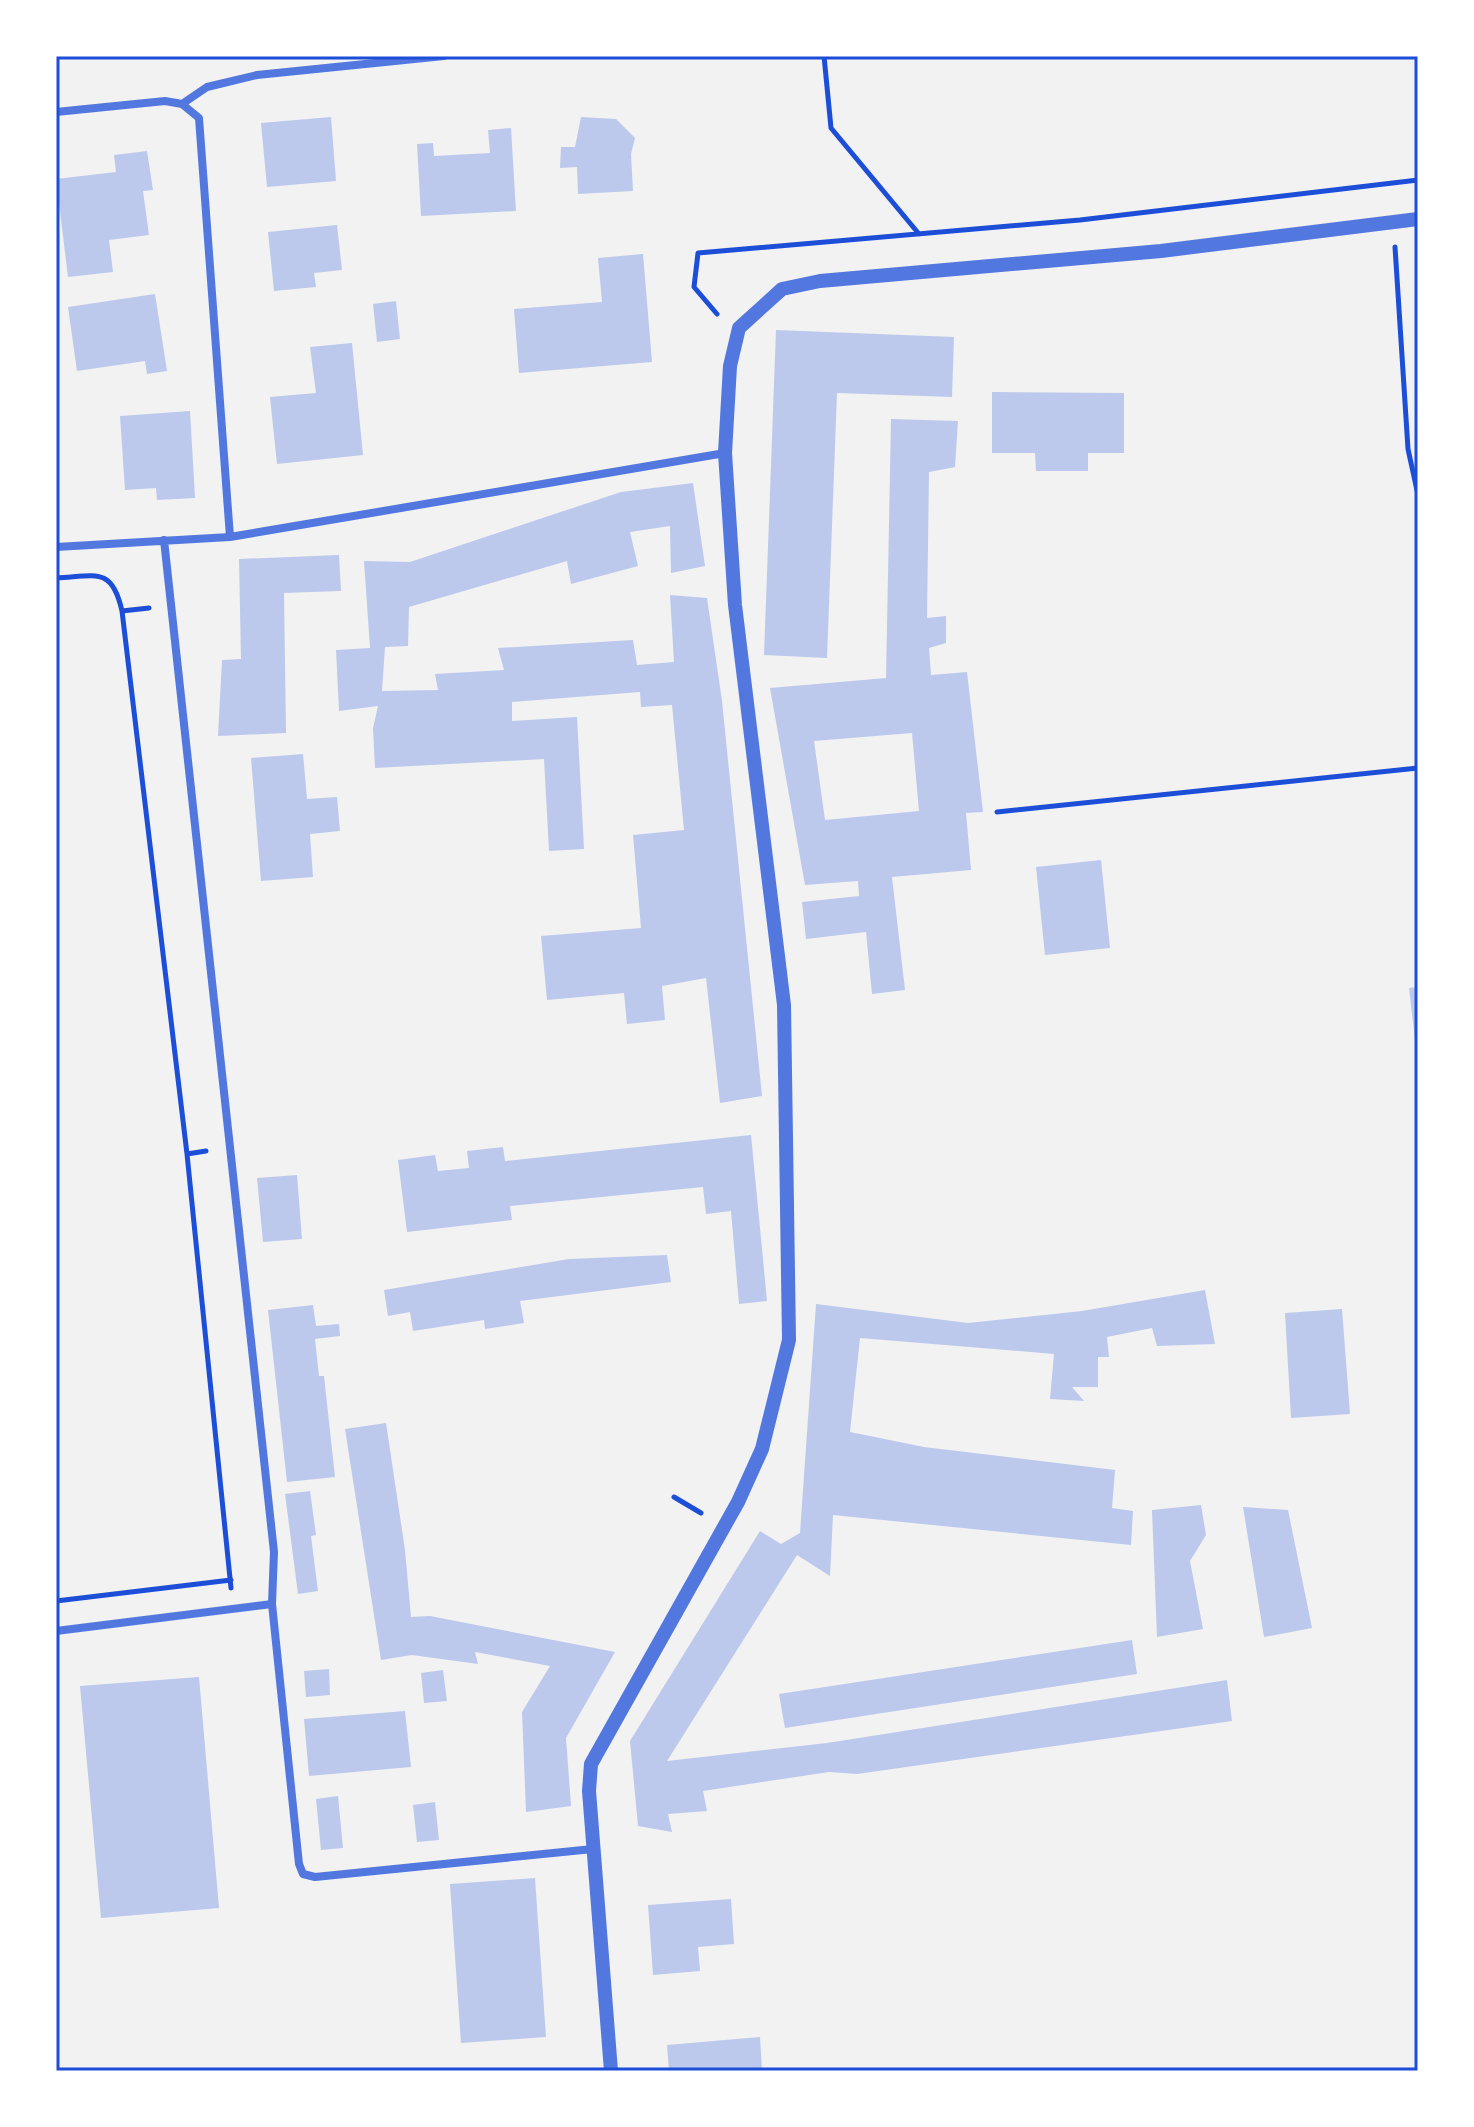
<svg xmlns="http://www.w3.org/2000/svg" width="1474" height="2127" font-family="'Public Sans',sans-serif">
	<rect width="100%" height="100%" fill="#f2f2f2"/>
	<!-- building -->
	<path fill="#bdc9ec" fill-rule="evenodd" d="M331,117L336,181L267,187L261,123Z
		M581,117L616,119L635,138L631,154L633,191L578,194L577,167L560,168L561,147H575Z
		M511,128L516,211L421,216L417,144L433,143L434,156L490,153L488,130Z
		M147,151L153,190L143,191L149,235L109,240L113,272L68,277L56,179L116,172L114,155Z
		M337,225L342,270L314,273L316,287L274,291L268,232Z
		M643,254L652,362L519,373L514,309L602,302L598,258Z
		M155,294L167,371L147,374L145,361L77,371L68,307Z
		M396,301L400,339L377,342L373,304Z
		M776,330L954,337L952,397L837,393L827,658L764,655Z
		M352,343L363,455L277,464L270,397L316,393L310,347Z
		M992,392L1124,393V453H1088V471H1036L1035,453H992Z
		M190,411L195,498L157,500L156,488L125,490L120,416Z
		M891,419L958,421L955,467L929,472L927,618L946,616V643L929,648L931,675L967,672L983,812L966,813L971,870L892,877L905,990L872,994L866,932L806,939L802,902L859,896L858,881L805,885L770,688L886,678ZM912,733L919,811L825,820L814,741Z
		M693,483L705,566L671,573L670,526L630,532L638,566L571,584L567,561L409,607L408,646L385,647L382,691L438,690L435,674L504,670L498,648L633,640L637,665L674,662L670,595L707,598L722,701L762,1096L720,1103L706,978L662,986L665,1020L627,1024L624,993L547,1000L541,936L641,928L633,835L684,830L672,705L641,707L640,692L512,702V721L577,717L584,849L549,851L544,759L375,768L373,728L378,706L339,711L336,650L370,648L364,561L410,562L621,492Z
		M339,555L341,591L284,593L286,733L218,736L222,660L241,659L239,559Z
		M303,754L307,799L337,797L340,831L310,834L313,877L261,881L251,758Z
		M1101,860L1110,948L1045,955L1036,867Z
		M1418,987V1049H1416L1409,988Z
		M751,1135L767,1301L739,1304L731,1211L706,1214L703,1187L510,1206L512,1220L407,1232L398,1160L435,1155L438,1171L469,1168L467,1151L503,1147L505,1161Z
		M297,1175L302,1239L263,1242L257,1178Z
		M667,1255L671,1282L520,1301L524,1323L485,1329L484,1320L413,1331L410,1312L388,1316L384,1290L569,1259Z
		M1205,1290L1215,1344L1157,1346L1152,1328L1107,1337L1109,1357H1098V1387H1072L1084,1401L1050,1399L1054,1354L860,1338L850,1432L924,1447L1115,1470L1112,1508L1133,1511L1131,1545L833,1515L830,1576L797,1555L667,1761L827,1743L1227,1680L1232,1721L857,1774L829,1772L703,1791L707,1811L668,1814L672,1832L638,1826L630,1741L760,1531L781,1544L800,1533L816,1304L968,1323L1082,1311Z
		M313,1305L316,1326L339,1324L340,1336L315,1339L319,1376H324L335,1477L287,1482L268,1310Z
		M1342,1309L1350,1414L1291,1418L1285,1313Z
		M386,1423L405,1550L411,1617L430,1616L615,1652L566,1738L571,1806L526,1812L522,1712L550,1666L475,1652L478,1664L412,1655L381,1660L345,1429Z
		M310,1491L316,1535L311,1536L318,1591L298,1594L285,1494Z
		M1201,1505L1206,1535L1190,1561L1203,1629L1157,1637L1152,1510Z
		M1243,1507L1288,1510L1312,1628L1264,1637Z
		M1132,1640L1137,1674L785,1728L779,1694Z
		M329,1669L330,1695L306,1697L304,1671Z
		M443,1670L447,1701L424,1703L421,1673Z
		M199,1677L219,1908L101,1918L80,1686Z
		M405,1711L411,1767L309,1776L304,1719Z
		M338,1796L343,1848L321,1850L316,1799Z
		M435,1802L439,1840L417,1842L413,1805Z
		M535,1878L546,2037L461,2043L450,1884Z
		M731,1899L734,1944L698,1947L700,1971L653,1975L648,1905Z
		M760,2037L762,2071H669L667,2045Z"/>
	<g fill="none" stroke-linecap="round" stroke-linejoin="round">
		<!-- path -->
		<path stroke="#1d4ed8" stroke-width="5" d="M824,56L831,128L919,234
			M1395,247L1408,449L1418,495
			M717,314L694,287L698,253L1080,220L1418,180
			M56,578C96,576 112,566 122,611L187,1154L231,1588
			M122,611L149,608
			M997,812L1418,768
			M187,1154L206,1151
			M674,1497L701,1513
			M56,1601L231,1580"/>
		<!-- minor -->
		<path stroke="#5277de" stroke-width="8" d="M182,104L207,87L257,75L444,56
			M56,112L165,101L182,104L199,118L230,537
			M164,540L274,1552L272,1604L299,1864L303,1874L315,1877L593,1849
			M56,547L230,537L725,453
			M56,1631L272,1604"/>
		<!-- tertiary -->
		<path stroke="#5277de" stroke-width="14" d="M611,2071L589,1791L591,1764L738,1502L762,1449L789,1340L784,1005L735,605L725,453L730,366L739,328L782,289L820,281L1161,251L1418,219"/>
	</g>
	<!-- border -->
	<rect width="1474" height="2127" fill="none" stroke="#ffffff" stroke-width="116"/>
	<rect x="58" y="58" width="1358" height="2011" fill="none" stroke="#1d4ed8" stroke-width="3"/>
</svg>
